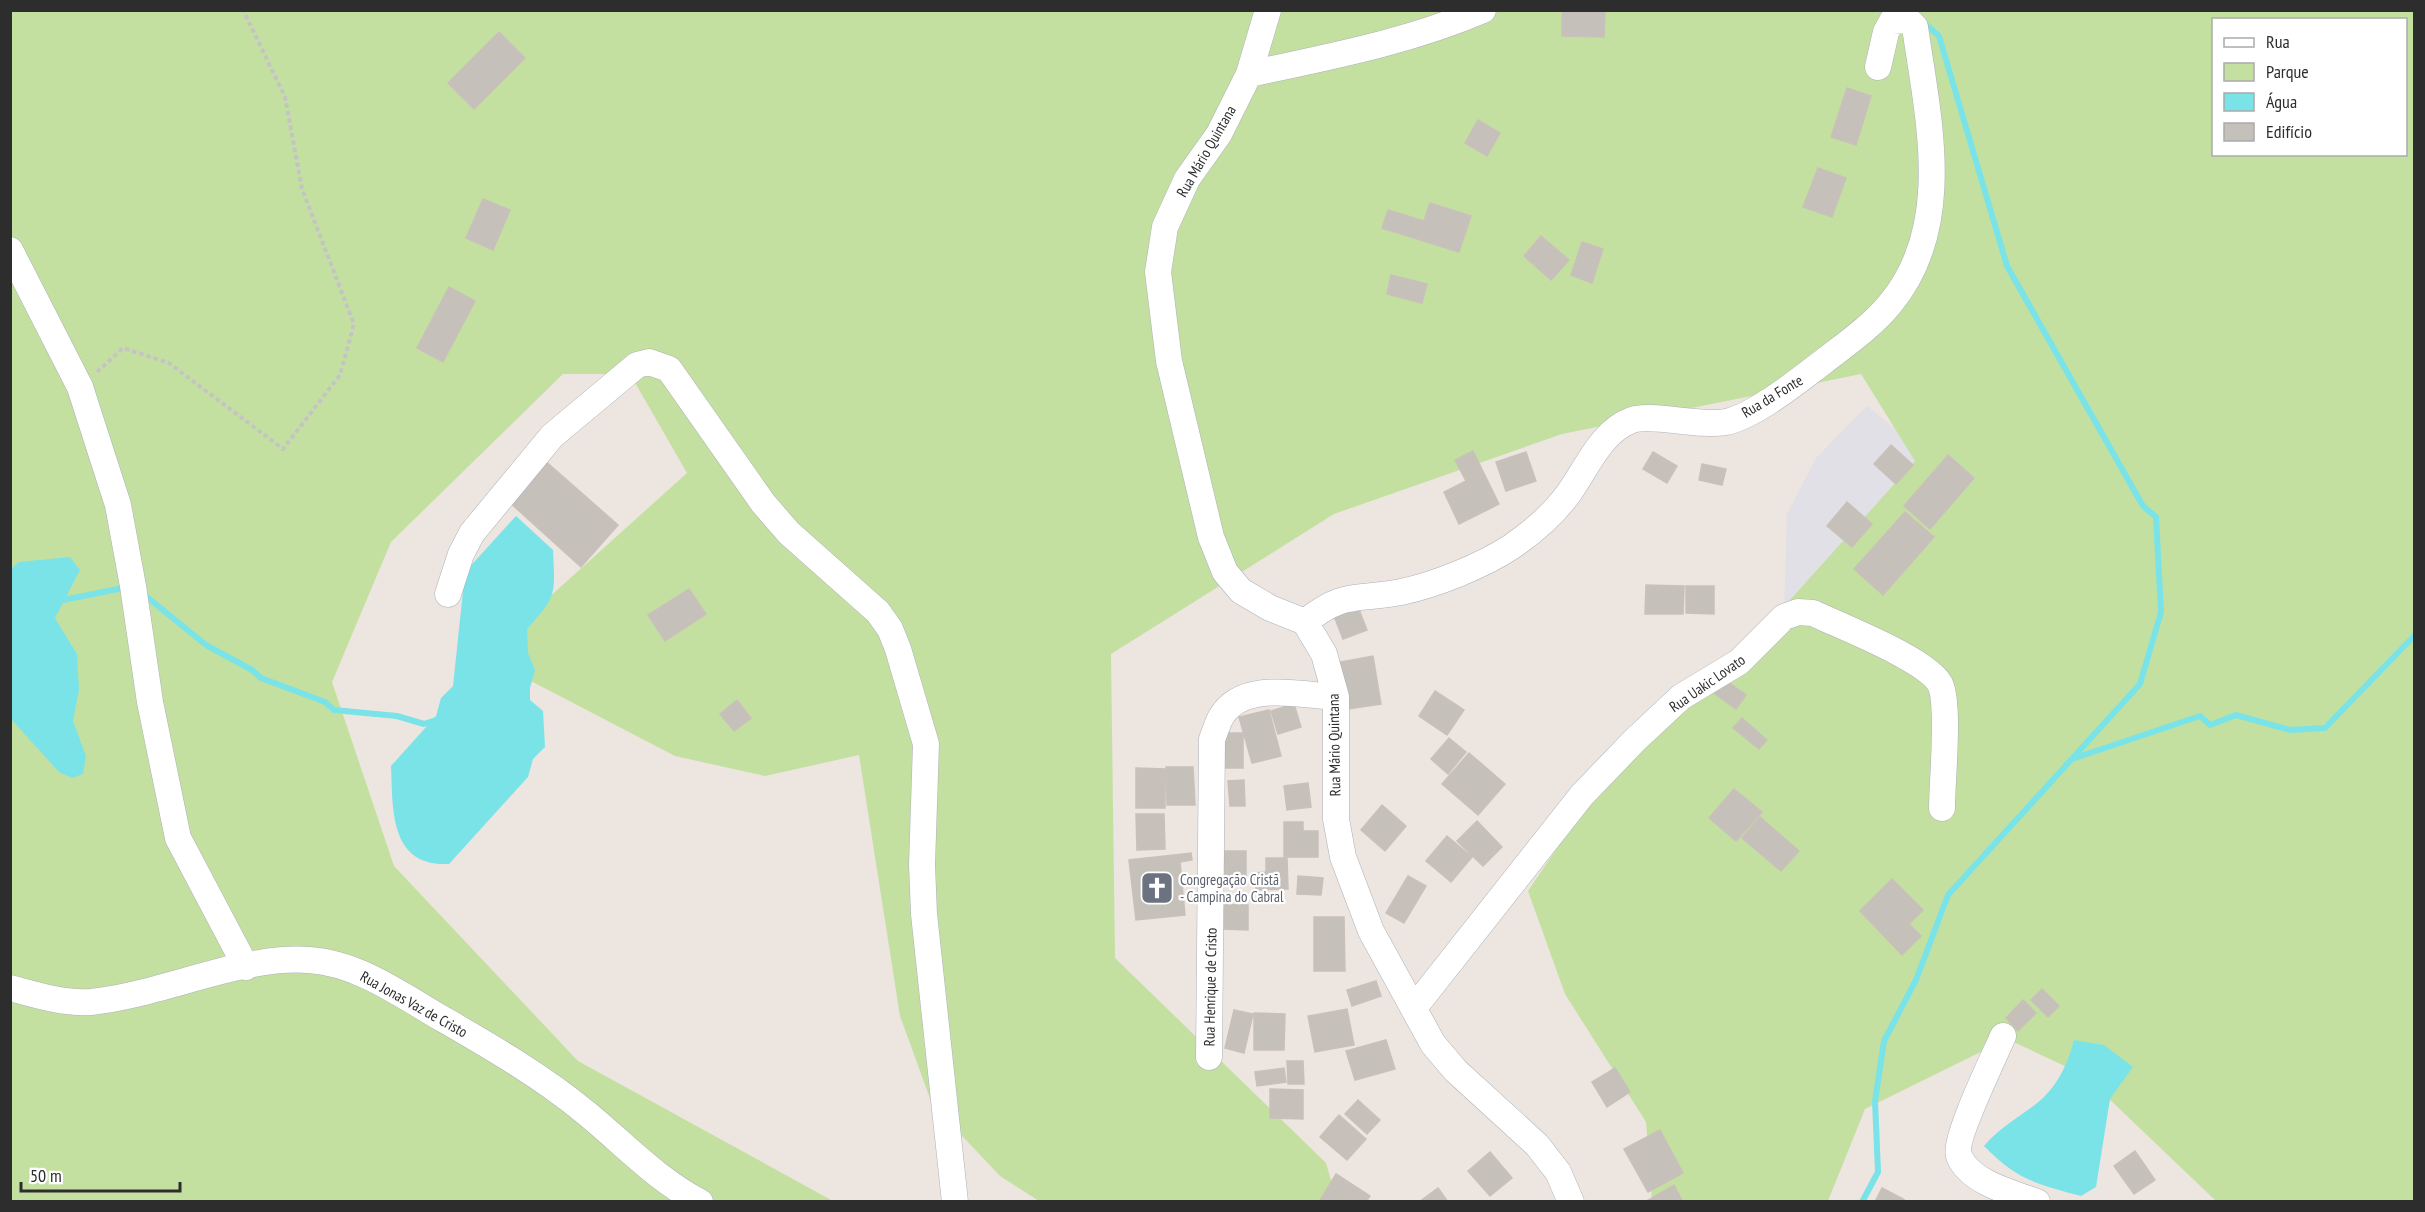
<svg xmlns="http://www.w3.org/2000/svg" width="2425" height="1212" font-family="'PT Sans Narrow',sans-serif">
	<rect width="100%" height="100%" fill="#ede5e0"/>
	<!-- industrial -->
	<path fill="#e0e0e6" d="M1867,406L2090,586L1784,617L1787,514L1816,458Z"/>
	<!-- green -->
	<path fill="#c4e0a0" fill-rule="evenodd" d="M10,11H2414V1201H2216L2084,1075L2007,1039L1865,1109L1828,1201H1652L1646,1122L1565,994L1528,891L1601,783L1726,671L1915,461L1861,374L1562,434L1334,514L1111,654L1115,958L1326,1163L1337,1201H1039L1000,1176L932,1104L900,1016L859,755L765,776L675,756L529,680L506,636L687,473L630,374H563L391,542L332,682L394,866L578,1061L833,1201H11ZM2214,20H2406V154H2214Z"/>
	<!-- water -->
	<path fill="#7ae3e8" d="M516,516L553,550C555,595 557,596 527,629L528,653L535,670L530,688V700L543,711L545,747L533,759L528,777L449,864C389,867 393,809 391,766L436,716L441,698L453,686L465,572Z
		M70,557L80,570L55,618L77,654L79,690L73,721L86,756L83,774L72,778L59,772L10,718L11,569L19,562Z
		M2074,1040L2104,1045L2133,1067L2110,1099L2096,1187L2081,1196C2036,1184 2017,1180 1984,1146C1999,1128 2018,1118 2036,1104C2056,1089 2068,1064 2074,1040Z"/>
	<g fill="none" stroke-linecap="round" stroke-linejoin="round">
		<!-- stream -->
		<path stroke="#7ae3e8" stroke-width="6" d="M142,593L206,645L252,670L261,678L325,702L334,710L397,716L424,724L439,719
			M58,601L128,587
			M2075,758L2200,716L2210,725L2236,715L2290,730L2325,728L2414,636
			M1862,1202L1878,1172L1875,1101L1884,1041L1916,980L1948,895L2140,684L2161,612L2156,517L2143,506L2007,266L1939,36L1923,22"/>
	</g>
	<!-- building -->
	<path fill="#c6c0bb" stroke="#c9c0ba" stroke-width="1.5" d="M1562,10H1605L1604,37L1562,36Z
		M499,32L525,58L474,109L448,83Z
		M1847,88L1871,96L1856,145L1831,137Z
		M1478,120L1500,133L1487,156L1465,143Z
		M1818,168L1846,178L1832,217L1803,207Z
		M483,199L510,210L493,250L466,238Z
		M1430,203L1471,216L1459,252L1382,228L1388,210L1424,221Z
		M1541,236L1569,260L1551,280L1524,256Z
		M1582,242L1603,249L1592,283L1571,275Z
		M1391,275L1427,284L1422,303L1387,294Z
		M449,287L475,301L443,362L417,348Z
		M1891,445L1913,465L1896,484L1874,464Z
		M1473,451L1499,504L1459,524L1444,492L1466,481L1455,460Z
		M1526,452L1536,481L1506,491L1496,462Z
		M1653,452L1677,466L1667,483L1643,469Z
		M1948,455L1974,478L1930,529L1904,506Z
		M543,459L618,525L581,567L507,500Z
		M1702,464L1726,469L1722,485L1699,480Z
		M1847,502L1872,524L1852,547L1827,526Z
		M1905,512L1934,537L1883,595L1854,569Z
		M1646,585L1684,586L1683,614H1645Z
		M1686,586H1714V614L1686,613Z
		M689,589L706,614L665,641L648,615Z
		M1358,607L1367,630L1343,639L1334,616Z
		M1373,656L1381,704L1348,709L1340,662Z
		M1724,679L1746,695L1736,709L1714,693Z
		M1435,691L1464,710L1447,735L1419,716Z
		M737,700L751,718L734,731L720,714Z
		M1294,704L1301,727L1278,734L1271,711Z
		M1269,710L1281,756L1252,763L1239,717Z
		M1742,718L1767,740L1759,749L1733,728Z
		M1225,733H1243V768H1225Z
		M1449,738L1466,752L1448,774L1431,759Z
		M1469,753L1505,784L1478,815L1442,784Z
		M1166,767H1193L1195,805H1167Z
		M1136,768L1165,769V808H1136Z
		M1244,780L1245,806H1230L1228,781Z
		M1308,783L1311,807L1287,810L1284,786Z
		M1734,789L1762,812L1736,841L1709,818Z
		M1382,805L1406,826L1385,851L1361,830Z
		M1136,814H1164L1165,849L1137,850Z
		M1760,817L1799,851L1781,871L1742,838Z
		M1477,821L1502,847L1483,866L1457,841Z
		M1284,822H1303V831H1318V857H1284Z
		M1447,836L1472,857L1451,882L1426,861Z
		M1220,851H1246V883L1221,884Z
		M1191,853L1192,860L1180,862L1185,915L1136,920L1129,860Z
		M1266,858H1287L1288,889L1256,890L1255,873L1266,872Z
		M1298,876L1323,878L1321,895L1297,894Z
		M1408,876L1426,886L1404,923L1386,913Z
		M1892,879L1923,910L1909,924L1921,936L1902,955L1860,911Z
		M1221,904L1248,905V930L1220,929Z
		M1314,917H1344L1345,971H1314Z
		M1376,981L1381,996L1352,1006L1347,990Z
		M2042,989L2059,1006L2048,1017L2031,1000Z
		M2023,1000L2036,1013L2018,1031L2006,1018Z
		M1347,1009L1354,1045L1315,1052L1308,1016Z
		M1234,1010L1253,1014L1244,1053L1225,1048Z
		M1254,1013L1285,1014L1284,1050H1254Z
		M1386,1040L1395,1069L1355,1080L1346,1051Z
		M1287,1061H1303L1304,1084H1288Z
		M1284,1068L1286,1082L1257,1086L1255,1072Z
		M1615,1068L1630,1092L1607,1107L1592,1082Z
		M1270,1089L1303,1090V1119L1270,1118Z
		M1358,1100L1380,1120L1367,1134L1345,1114Z
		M1339,1115L1366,1139L1347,1160L1320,1137Z
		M1660,1130L1683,1173L1648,1192L1624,1149Z
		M2135,1151L2155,1180L2134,1194L2114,1166Z
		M1490,1152L1512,1178L1490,1196L1468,1171Z
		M1336,1174L1370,1196L1366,1202H1319Z
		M1674,1185L1683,1202H1645Z
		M1438,1188L1448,1202H1419Z
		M1882,1188L1903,1199L1907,1202H1875Z"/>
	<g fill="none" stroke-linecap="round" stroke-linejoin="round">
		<!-- minor casing -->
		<g stroke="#adb1b8" stroke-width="27">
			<path id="minor" d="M1268,10L1249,74L1219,134L1187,179L1165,227L1158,272L1169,361L1211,537L1225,572L1241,591L1270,608L1305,622L1324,654L1336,697V819L1343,857L1371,931L1433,1044L1456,1071L1537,1145L1558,1172L1571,1202
				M1249,74C1328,57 1408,42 1483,10
				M10,250L80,387L118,505L133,586L150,702L178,838L246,967
				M448,594L461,554L472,533L552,436L637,365L649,362L669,369L763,503L789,533L878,612L890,629L898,649L926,744L922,865L924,914L955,1202
				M1305,622C1345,590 1355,601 1401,592C1435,585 1482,566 1511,547C1533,532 1553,515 1569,493C1587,468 1601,431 1632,420C1651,413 1700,427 1726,422C1755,416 1799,380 1823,362C1846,344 1871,327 1890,304C1955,226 1928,118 1915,27L1908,20L1892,21L1886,32L1878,67
				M10,988C36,995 64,1004 91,1002C161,995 241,955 309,960C357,963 400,994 441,1018C491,1047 540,1075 585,1112C622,1142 657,1180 700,1202
				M1414,1008L1582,795L1635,740L1681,697L1739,662L1784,617L1798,612L1813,613C1842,627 1926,659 1940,684C1950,703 1942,782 1942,808
				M2003,1036C1994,1057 1953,1140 1959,1156C1970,1183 2013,1193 2037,1202
				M1209,1057L1212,739C1215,732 1217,724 1221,717C1243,680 1301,695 1336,697"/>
		</g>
		<!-- path -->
		<path stroke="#c4c4c4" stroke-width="4" stroke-dasharray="4.5 3" stroke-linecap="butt" d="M97,372L123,348L169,363L283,449L340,375L354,324L302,189L285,97L243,10"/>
		<!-- minor -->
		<use href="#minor" stroke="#fff" stroke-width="26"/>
	</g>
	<!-- icons -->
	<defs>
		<g id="church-square" transform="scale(1.725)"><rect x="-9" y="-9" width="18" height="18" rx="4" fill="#6b7280" stroke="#fff"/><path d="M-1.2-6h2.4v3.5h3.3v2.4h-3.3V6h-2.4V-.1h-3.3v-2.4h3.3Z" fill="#fff"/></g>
	</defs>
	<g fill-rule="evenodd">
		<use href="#church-square" x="1157" y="888"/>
	</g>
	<g text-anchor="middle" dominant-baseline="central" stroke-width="4.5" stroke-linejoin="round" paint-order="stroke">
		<!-- street labels -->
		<g font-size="15" fill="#2d2d2d" stroke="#fff">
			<text transform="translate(1206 151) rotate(-60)">Rua Mário Quintana</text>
			<text transform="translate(1772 396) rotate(-31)">Rua da Fonte</text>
			<text transform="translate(1707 683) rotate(-35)">Rua Uakic Lovato</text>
			<text transform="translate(1334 745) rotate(-91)">Rua Mário Quintana</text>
			<text transform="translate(1210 987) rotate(-89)">Rua Henrique de Cristo</text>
			<text transform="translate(414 1004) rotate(29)">Rua Jonas Vaz de Cristo</text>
		</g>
		<!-- worship labels -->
		<g font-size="15" fill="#5b616d" stroke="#fff" text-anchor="start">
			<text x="1180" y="879">Congregação Cristã<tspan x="1180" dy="17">- Campina do Cabral</tspan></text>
		</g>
	</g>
	<!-- border -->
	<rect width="2425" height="1212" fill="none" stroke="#2d2d2d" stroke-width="24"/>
	<!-- legend -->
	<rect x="2212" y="18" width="195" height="138" fill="#ffffff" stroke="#ababab" stroke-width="1.5"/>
	<rect x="2224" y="38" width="30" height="9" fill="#ffffff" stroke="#ababab" stroke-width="1.5"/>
	<text x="2266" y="48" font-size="18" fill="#2d2d2d">Rua</text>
	<rect x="2224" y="63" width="30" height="18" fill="#c4e0a0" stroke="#ababab" stroke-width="1.5"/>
	<text x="2266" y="78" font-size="18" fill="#2d2d2d">Parque</text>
	<rect x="2224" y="93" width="30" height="18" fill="#7ae3e8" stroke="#ababab" stroke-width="1.5"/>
	<text x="2266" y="108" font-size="18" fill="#2d2d2d">Água</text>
	<rect x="2224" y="123" width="30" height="18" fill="#c6c0bb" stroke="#ababab" stroke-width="1.5"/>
	<text x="2266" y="138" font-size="18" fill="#2d2d2d">Edifício</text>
	<!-- scale -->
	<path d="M21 1182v9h159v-9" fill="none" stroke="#2d2d2d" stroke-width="3"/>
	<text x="30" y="1182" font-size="18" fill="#2d2d2d" stroke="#ffffff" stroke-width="4.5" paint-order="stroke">50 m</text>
</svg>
